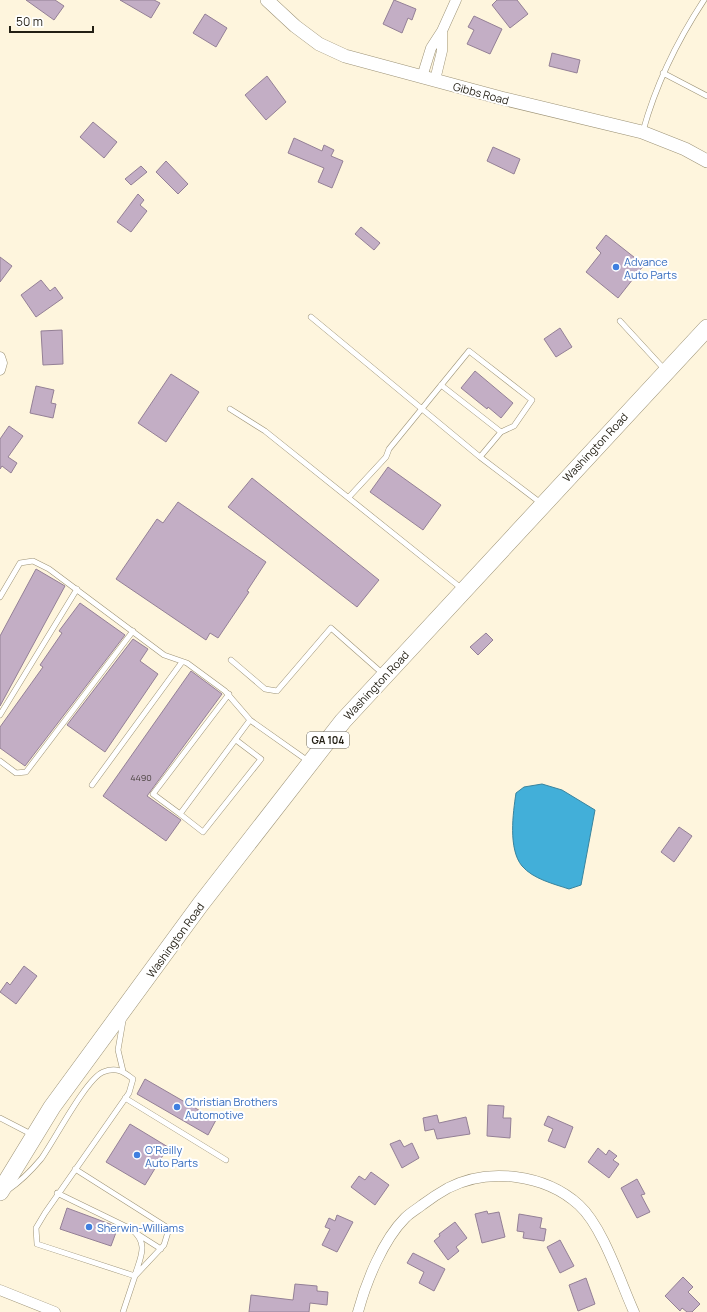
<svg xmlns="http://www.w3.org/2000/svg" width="707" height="1312" font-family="Manrope,sans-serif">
	<rect width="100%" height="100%" fill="#fef5dd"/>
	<!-- water -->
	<path fill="#42afd9" stroke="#39849e" d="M542,784L562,790L595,810L581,885L569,889C554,884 533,879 522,866C508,849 513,813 516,793L524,787Z"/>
	<!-- building -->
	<path fill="#c3aec5" stroke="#948096" d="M26,0H55L64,6L54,20Z
		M120,0H154L160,3L151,18Z
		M394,0L416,9L412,20L408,18L402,33L383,24Z
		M497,0H517L528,14L510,28L492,5Z
		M205,14L227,28L216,47L193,33Z
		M474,16L502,29L490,54L467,44L474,30L468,27Z
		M552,53L580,60L577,73L549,66Z
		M267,76L286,102L266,120L245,95Z
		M93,122L117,142L104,158L80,137Z
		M294,138L322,151L324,145L334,150L331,156L343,161L332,188L318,182L324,168L288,153Z
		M493,147L520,159L514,174L487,161Z
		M166,161L188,184L178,194L156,172Z
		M141,166L147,172L131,185L125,179Z
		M138,194L144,200L140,205L147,211L131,232L117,222Z
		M361,227L380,243L374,250L355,234Z
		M606,235L644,265L618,298L586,272L601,253L596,248Z
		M0,257L12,266L0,282Z
		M41,280L50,291L55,287L63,298L36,317L21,295Z
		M560,328L572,347L556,357L544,339Z
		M62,330L63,364L43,365L41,331Z
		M475,371L513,403L501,418L488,407L487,409L461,388Z
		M171,374L199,392L166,442L138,423Z
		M36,386L54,390L51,403L56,404L53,418L30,413Z
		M9,426L23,436L8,457L17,463L11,473L2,466L0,469V439Z
		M388,467L441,505L423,530L370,492Z
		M252,478L379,580L357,607L228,507Z
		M178,502L266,562L247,591L249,592L218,638L210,633L206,640L116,579L157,519L163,523Z
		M36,569L65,586L0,706V636Z
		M80,603L125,635L25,766L0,748V727L43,667L40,665L62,633L59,631Z
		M486,633L493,640L478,655L470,647Z
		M133,639L148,649L140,661L158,674L105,752L67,725Z
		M191,671L222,694L147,796L181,820L166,841L103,796Z
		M679,827L692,836L674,862L661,852Z
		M24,966L37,976L16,1004L0,992L7,982L10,985Z
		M145,1079L216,1120L208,1135L137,1094Z
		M488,1105L504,1106L503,1118H511L510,1138L487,1136Z
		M437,1115L439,1123L466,1117L470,1134L437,1139L434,1129L425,1131L423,1118Z
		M548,1116L573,1127L565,1148L548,1141L553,1129L544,1125Z
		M130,1124L168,1147L145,1185L106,1162Z
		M400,1140L404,1147L412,1143L419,1158L402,1168L390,1144Z
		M598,1148L606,1155L609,1150L617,1156L613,1160L619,1164L609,1178L588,1162Z
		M371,1172L389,1185L375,1205L351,1187L359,1176L365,1180Z
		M637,1179L645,1194L641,1195L650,1212L637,1218L621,1188Z
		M67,1208L118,1227L111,1246L60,1229Z
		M487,1211L488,1214L499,1212L505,1237L482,1243L475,1214Z
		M519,1214L542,1218L540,1228L546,1229L544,1241L523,1238L524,1232L517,1231Z
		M337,1215L353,1222L337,1252L322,1245L330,1229L325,1227L329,1218L335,1221Z
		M455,1222L467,1238L456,1247L459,1251L448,1260L434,1241L440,1236L439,1234Z
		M560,1240L574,1266L560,1273L547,1247Z
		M413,1253L445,1269L434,1291L419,1283L424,1272L407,1263Z
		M683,1277L693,1287L688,1292L700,1304L692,1312H687L682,1308L680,1311L665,1296Z
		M586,1278L595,1304L578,1311L569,1285Z
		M295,1284L317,1286V1291L328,1292L327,1305L310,1303L309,1312H249L251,1295L293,1300Z"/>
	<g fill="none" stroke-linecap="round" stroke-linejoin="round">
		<!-- service casing -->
		<g stroke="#9d9377" stroke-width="6">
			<path id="service" d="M663,73L707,96
				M643,131C656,84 677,41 704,0
				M311,317L480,457L542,504
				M620,321L665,370
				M441,385L501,432
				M230,409L265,431L461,588
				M349,497L386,457L389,449L469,351L532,400L514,426L501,432L480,457
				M0,597L20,563L33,561L49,569L164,655L187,663L225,691L250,720L308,761
				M231,660L265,689L277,691L331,628L382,673
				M0,715L77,589
				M236,740L261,759L203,832L180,814L250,720
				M0,761L16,773L26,772L133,631
				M92,785L182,662
				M180,814L153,794L229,694
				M123,1021L118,1050L123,1071
				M125,1098L226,1160
				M0,1118L33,1135
				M75,1169L165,1226L168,1232L164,1245L135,1276
				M8,1190C21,1181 31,1171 41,1159C54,1141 86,1079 103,1072C116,1067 123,1071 133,1079L129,1093L45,1213L36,1228L37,1244L135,1276L123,1312
				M57,1193L131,1229C149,1243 141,1256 135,1275
				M139,1235L161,1249"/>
		</g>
		<!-- minor casing -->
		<g stroke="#9d9377" stroke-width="11">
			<path id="minor" d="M422,77L431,48L442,31L456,0
				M435,80L442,51V31
				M0,357L2,363L0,370
				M0,1290L55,1312
				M358,1312C366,1282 383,1240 405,1218C410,1213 417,1209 422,1205C430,1199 439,1193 448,1188C488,1167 545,1174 579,1205C603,1227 620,1281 634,1312"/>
		</g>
		<!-- tertiary casing -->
		<g stroke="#9d9377" stroke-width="14">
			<path id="tertiary" d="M267,0L295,26L319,44L345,56L501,98L642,132L685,149L707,161"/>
		</g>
		<!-- primary casing -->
		<g stroke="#9d9377" stroke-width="18">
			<path id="primary" d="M0,1192L52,1107L200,905L343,721L707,328"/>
		</g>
		<!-- service -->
		<use href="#service" stroke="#fff" stroke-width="5"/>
		<!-- minor -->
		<use href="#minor" stroke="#fff" stroke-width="10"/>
		<!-- tertiary -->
		<use href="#tertiary" stroke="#fff" stroke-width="13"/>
		<!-- primary -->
		<use href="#primary" stroke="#fff" stroke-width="17"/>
	</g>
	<!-- markers -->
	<g fill="#3f7fe0" stroke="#fff" stroke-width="1.5">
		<circle cx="616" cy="267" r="4"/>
		<circle cx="177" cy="1107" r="4"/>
		<circle cx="137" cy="1155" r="4"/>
		<circle cx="89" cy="1227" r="4"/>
	</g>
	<g text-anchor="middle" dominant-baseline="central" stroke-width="4" stroke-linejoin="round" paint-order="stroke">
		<!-- number labels -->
		<g font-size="9" fill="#4b4340">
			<text x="141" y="777">4490</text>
		</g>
		<!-- shield labels -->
		<rect fill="#fff" stroke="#65625a" stroke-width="1" x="307" y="732" width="42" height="16" rx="3"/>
		<g font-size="10" font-weight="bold" fill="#231f14">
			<text x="328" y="740">GA 104</text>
		</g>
		<!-- street labels -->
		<g font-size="11" fill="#231f14" stroke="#fff">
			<text transform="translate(481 93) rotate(15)">Gibbs Road</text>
			<text transform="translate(595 447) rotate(-47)">Washington Road</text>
			<text transform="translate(376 685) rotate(-47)">Washington Road</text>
			<text transform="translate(175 940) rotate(-54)">Washington Road</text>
		</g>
		<!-- shop labels -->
		<g font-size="11" fill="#366cbe" stroke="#fff" text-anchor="start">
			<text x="624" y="261">Advance<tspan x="624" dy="13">Auto Parts</tspan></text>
			<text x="185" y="1101">Christian Brothers<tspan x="185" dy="13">Automotive</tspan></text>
			<text x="145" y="1149">O'Reilly<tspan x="145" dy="13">Auto Parts</tspan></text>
			<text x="97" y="1227">Sherwin-Williams</text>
		</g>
	</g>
	<!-- scale -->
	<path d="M10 26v6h83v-6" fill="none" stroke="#231f14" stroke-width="2"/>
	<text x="16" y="26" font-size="12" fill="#231f14" stroke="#ffffff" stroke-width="3" paint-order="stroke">50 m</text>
</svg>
